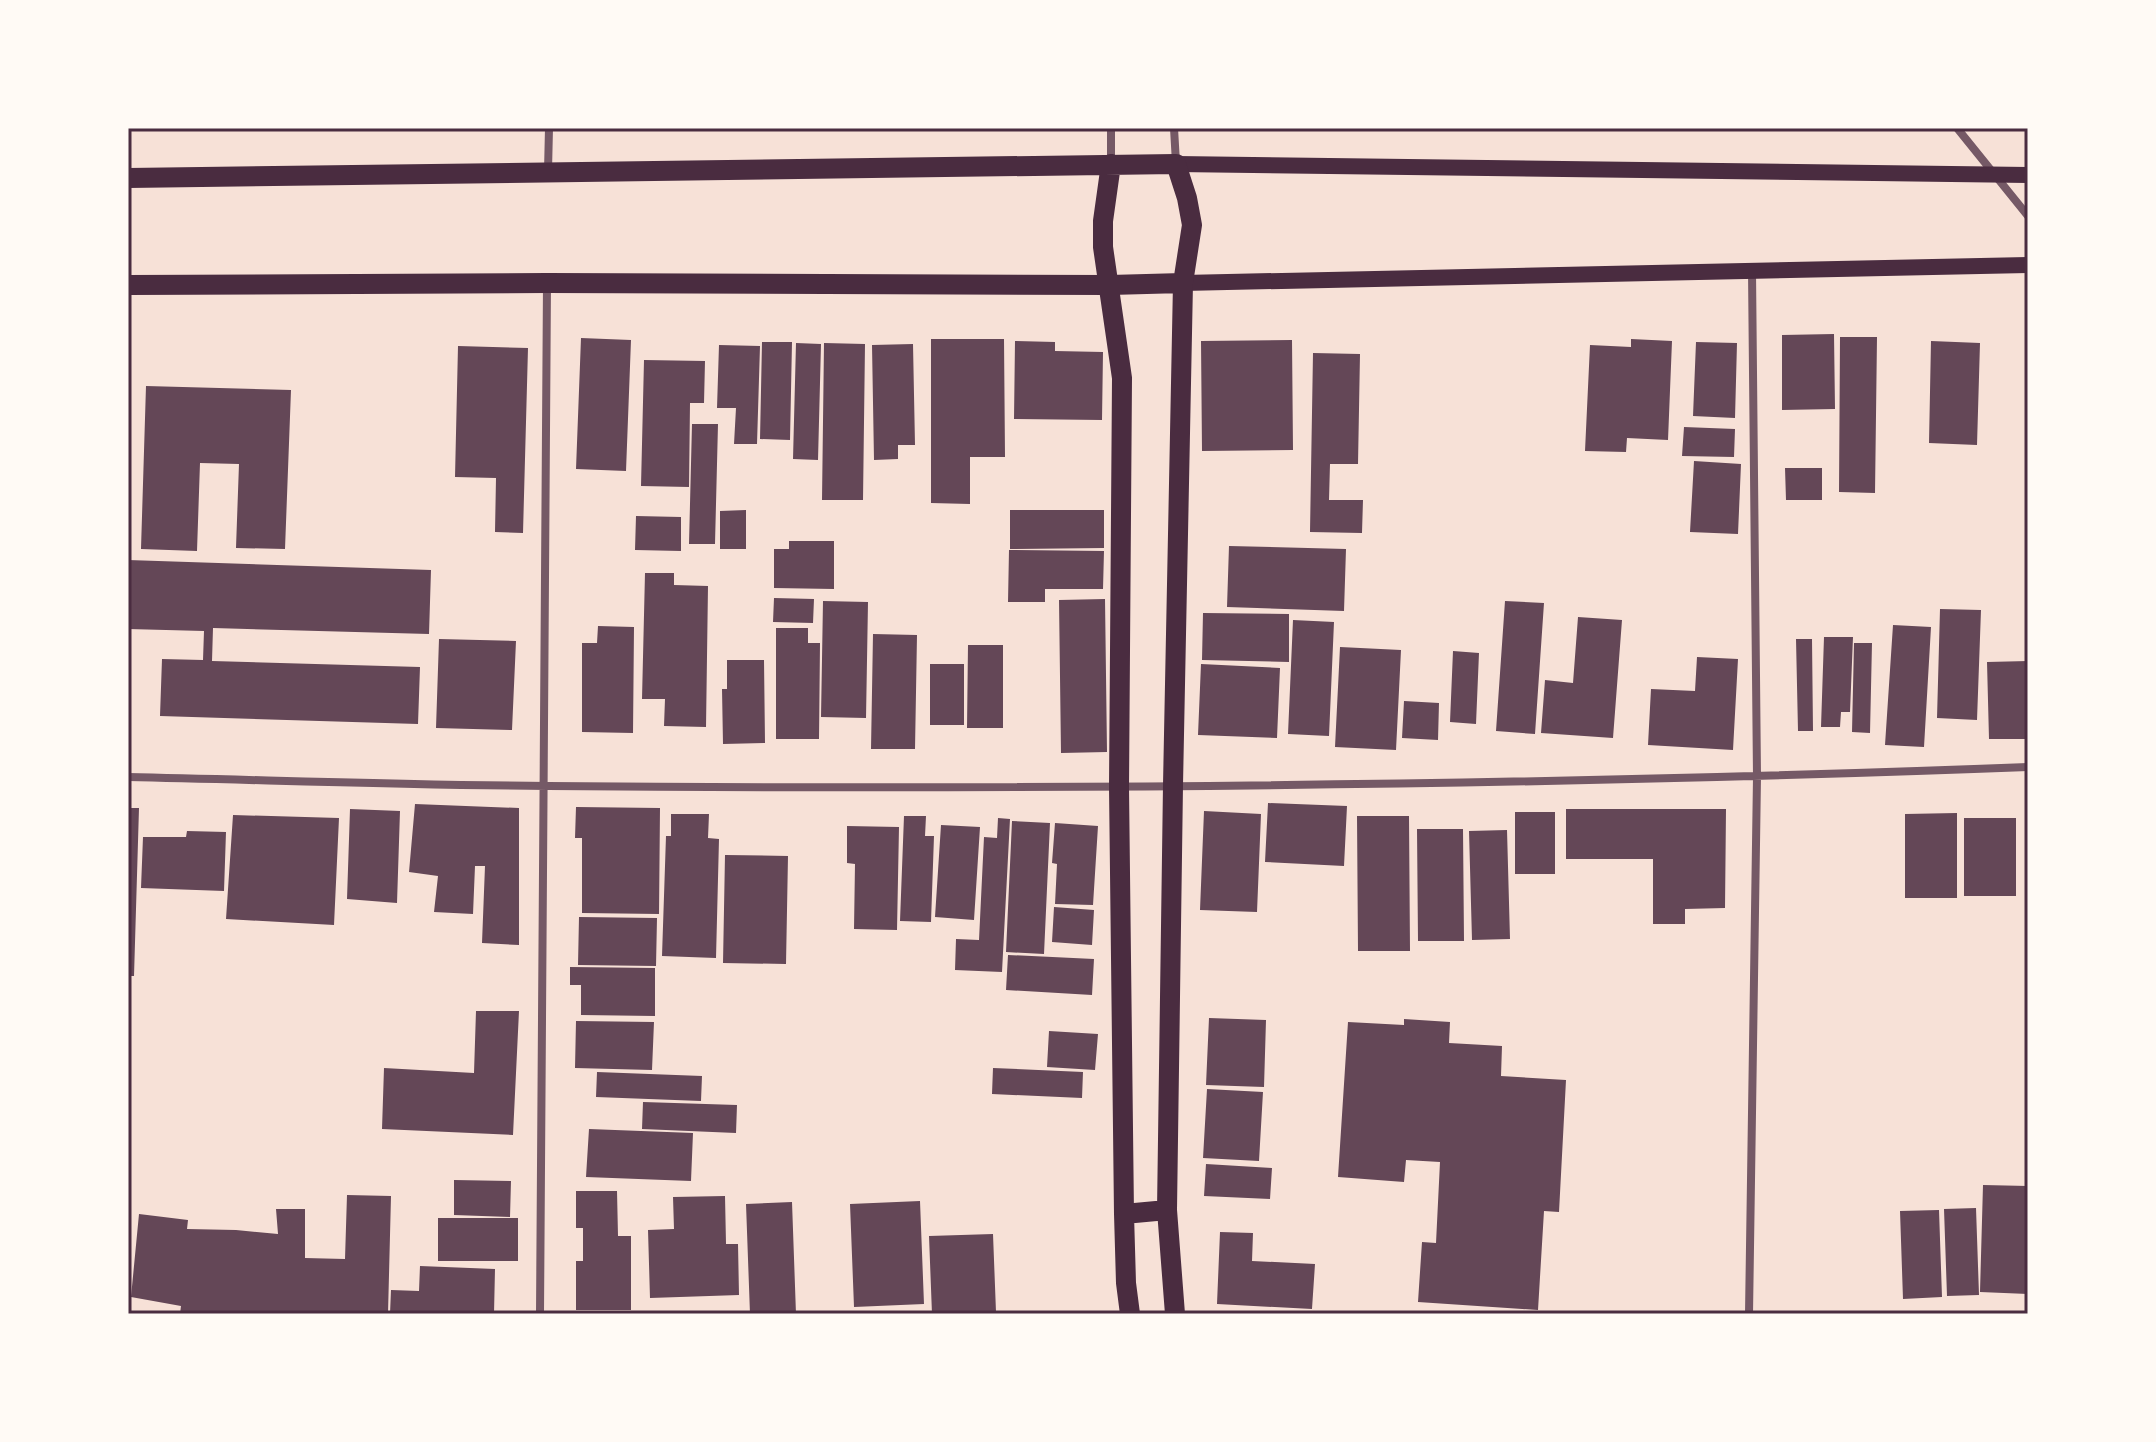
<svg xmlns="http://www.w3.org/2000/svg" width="2156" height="1442" font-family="'Alegreya Sans',sans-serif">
	<rect width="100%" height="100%" fill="#f7e1d7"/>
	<!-- building -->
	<path fill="#644757" d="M1834,334L1835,409L1782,410V335Z
		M1840,337H1877L1875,493L1839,492Z
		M581,338L631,340L626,471L576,469Z
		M931,339H1004L1005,457H970V504L931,503Z
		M1631,339L1672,341L1668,440L1627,438L1626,452L1585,451L1590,345L1631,347Z
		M1292,340L1293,450L1202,451L1201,341Z
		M1015,341L1055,342V351L1103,352L1102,420L1014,419Z
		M1931,341L1980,343L1977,445L1929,443Z
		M762,342H792L790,440L760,439Z
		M1696,342L1737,343L1735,418L1693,416Z
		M796,343L821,344L818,460L793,459Z
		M824,343L865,344L863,500H822Z
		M913,344L915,445H898V459L874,460L872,345Z
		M719,345L760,346L757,444H734L736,408H717Z
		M458,346L528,348L523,533L495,532L496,478L455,477Z
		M1313,353L1360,354L1358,464H1330L1329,500H1363L1362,533L1310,532Z
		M644,360L705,361L704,403H690L689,487L641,486Z
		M146,386L291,390L285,549L236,548L239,464L200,463L197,551L141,549Z
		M692,424H718L715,544H689Z
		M1684,427L1735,429L1734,457L1682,456Z
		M1694,461L1741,464L1738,534L1690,532Z
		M1785,468H1822V500H1786Z
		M746,510V549H720V511Z
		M1010,510H1104V548L1010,549Z
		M636,516L681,517V551L635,550Z
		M789,541H834V589L774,588V549H789Z
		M1229,546L1346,549L1344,611L1227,607Z
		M1009,550L1104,551L1103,589H1045V602H1008Z
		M128,560L431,570L429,634L213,628L212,661L420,667L418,724L160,716L162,659L203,660L204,631L128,629Z
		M645,573H674V585L708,586L706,727L664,726L665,699H642Z
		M774,598L814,599L813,623L773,622Z
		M1105,599L1107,752L1061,753L1059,600Z
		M823,601L868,602L866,718L821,717Z
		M1505,601L1544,603L1535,734L1496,731Z
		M1940,609L1981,610L1977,720L1937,718Z
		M1203,613L1289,614V662L1202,660Z
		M1578,617L1622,620L1613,738L1541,733L1545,680L1573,683Z
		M1293,620L1334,622L1329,736L1288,734Z
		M1893,625L1931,627L1924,747L1885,745Z
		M598,626L634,627L633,733L582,732V643H597Z
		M776,628H808V643H820L819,739H776Z
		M873,634L917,635L915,749H871Z
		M1824,637H1853L1850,712H1841L1840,727H1821Z
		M439,639L516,641L512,730L436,728Z
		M1796,639H1812L1813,731H1798Z
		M1854,643H1872L1870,733L1852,732Z
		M968,645H1003V728H967Z
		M1340,647L1401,650L1396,750L1335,747Z
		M1453,651L1479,653L1476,724L1450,722Z
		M1697,657L1738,659L1733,750L1648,745L1651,689L1695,691Z
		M727,660H764L765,743L723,744L722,689H727Z
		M2028,661V739H1989L1987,662Z
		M930,664H964V725H930Z
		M1201,664L1280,668L1277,738L1198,735Z
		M1404,701L1439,703L1438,740L1402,738Z
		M1268,803L1347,806L1344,866L1265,862Z
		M415,804L519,808V945L482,943L485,866H475L473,914L434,912L438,876L409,872Z
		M576,807L660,808L659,914L582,913V838H575Z
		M128,808H139L134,976H128Z
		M350,809L400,811L397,903L347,899Z
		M1566,809H1726L1725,908L1685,909V924H1653V859H1566Z
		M1204,811L1261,814L1257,912L1200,910Z
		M1515,812H1555V874H1515Z
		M1957,813V898H1905V814Z
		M671,814H709L708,838L719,839L716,958L662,956L666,836H671Z
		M233,815L339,818L334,925L226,919Z
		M904,816H926L925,836H934L931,922L900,921Z
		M1357,816H1409L1410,951H1358Z
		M998,818L1010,819L1002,972L955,970L956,939L979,940L984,837L997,838Z
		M1964,818H2016V896H1964Z
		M1012,821L1050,823L1044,954L1006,952Z
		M1055,823L1098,826L1093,905L1055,904L1057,864L1052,863Z
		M941,825L980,827L974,920L935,917Z
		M847,826L899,827L897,930L854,929L855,864L847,863Z
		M1417,829H1463L1464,941H1418Z
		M1507,830L1510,939L1472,940L1469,831Z
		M187,831L226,832L224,891L141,888L143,837H186Z
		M725,855L788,856L786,964L723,963Z
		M1054,907L1094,910L1092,945L1052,942Z
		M579,917L657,918L656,966L578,965Z
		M1008,955L1094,959L1092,995L1006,990Z
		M570,967L655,968V1016L581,1015V985H570Z
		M476,1011H519L513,1135L382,1129L384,1068L474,1073Z
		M1209,1018L1266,1020L1264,1087L1206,1085Z
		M1404,1019L1450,1022L1449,1043L1502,1046L1501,1076L1566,1080L1559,1212L1544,1211L1538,1310L1418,1302L1422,1242L1436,1243L1440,1162L1406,1160L1404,1182L1338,1177L1348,1022L1404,1025Z
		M576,1021L654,1022L652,1070L575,1068Z
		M1049,1031L1098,1034L1095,1070L1047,1067Z
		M993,1068L1083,1072L1082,1098L992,1094Z
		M597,1072L702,1076L701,1101L596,1097Z
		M1207,1089L1263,1092L1259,1161L1203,1158Z
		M643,1102L737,1105L736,1133L642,1129Z
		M589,1129L693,1133L691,1181L586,1177Z
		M1206,1164L1272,1168L1270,1199L1204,1196Z
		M454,1180L511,1181L510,1217L454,1215Z
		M1983,1185L2028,1186V1294L1980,1292Z
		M576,1191H617L618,1236H631V1310H576V1261H583V1228H576Z
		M347,1195L391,1196L388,1314H180L181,1306L131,1297L139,1214L188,1220L187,1229L236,1230L278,1234L276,1209H305V1258L345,1259Z
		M725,1196L726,1244H738L739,1295L650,1298L648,1230L674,1229L673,1197Z
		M920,1201L924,1304L854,1307L850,1204Z
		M792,1202L796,1314H750L746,1204Z
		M1976,1208L1979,1295L1947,1296L1944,1209Z
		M1939,1210L1942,1297L1903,1299L1900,1211Z
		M438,1218H518V1261H438Z
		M1220,1232L1253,1233L1252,1261L1315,1264L1312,1309L1217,1304Z
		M993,1234L996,1312L932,1314L929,1236Z
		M420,1266L495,1269L494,1314H390L391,1290L419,1291Z"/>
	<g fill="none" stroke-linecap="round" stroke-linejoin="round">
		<!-- minor -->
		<path stroke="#755966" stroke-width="8" d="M1174,128L1176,163
			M1957,128L2028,216
			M1111,163V128
			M548,171L549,128
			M128,777C268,780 408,785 548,786C1041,790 1535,786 2028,767
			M540,1314L547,283
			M1749,1314L1757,777L1752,271"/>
		<!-- secondary -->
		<path stroke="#4a2c40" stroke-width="16" d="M1176,164L2028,175
			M1183,283L2028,265"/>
		<!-- primary -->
		<path stroke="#4a2c40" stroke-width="20" d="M1111,164L1103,221V247L1122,378L1119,787L1124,1214L1126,1283L1130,1314
			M128,178L1176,164L1187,198L1192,225L1183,283L1173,785L1167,1210L1175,1314
			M128,285L547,283L1110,285L1183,283
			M1124,1214L1167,1210"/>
	</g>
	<!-- border -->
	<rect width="2156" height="1442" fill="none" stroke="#fffaf5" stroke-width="260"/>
	<rect x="130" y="130" width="1896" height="1182" fill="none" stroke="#4a2c40" stroke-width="3"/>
</svg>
